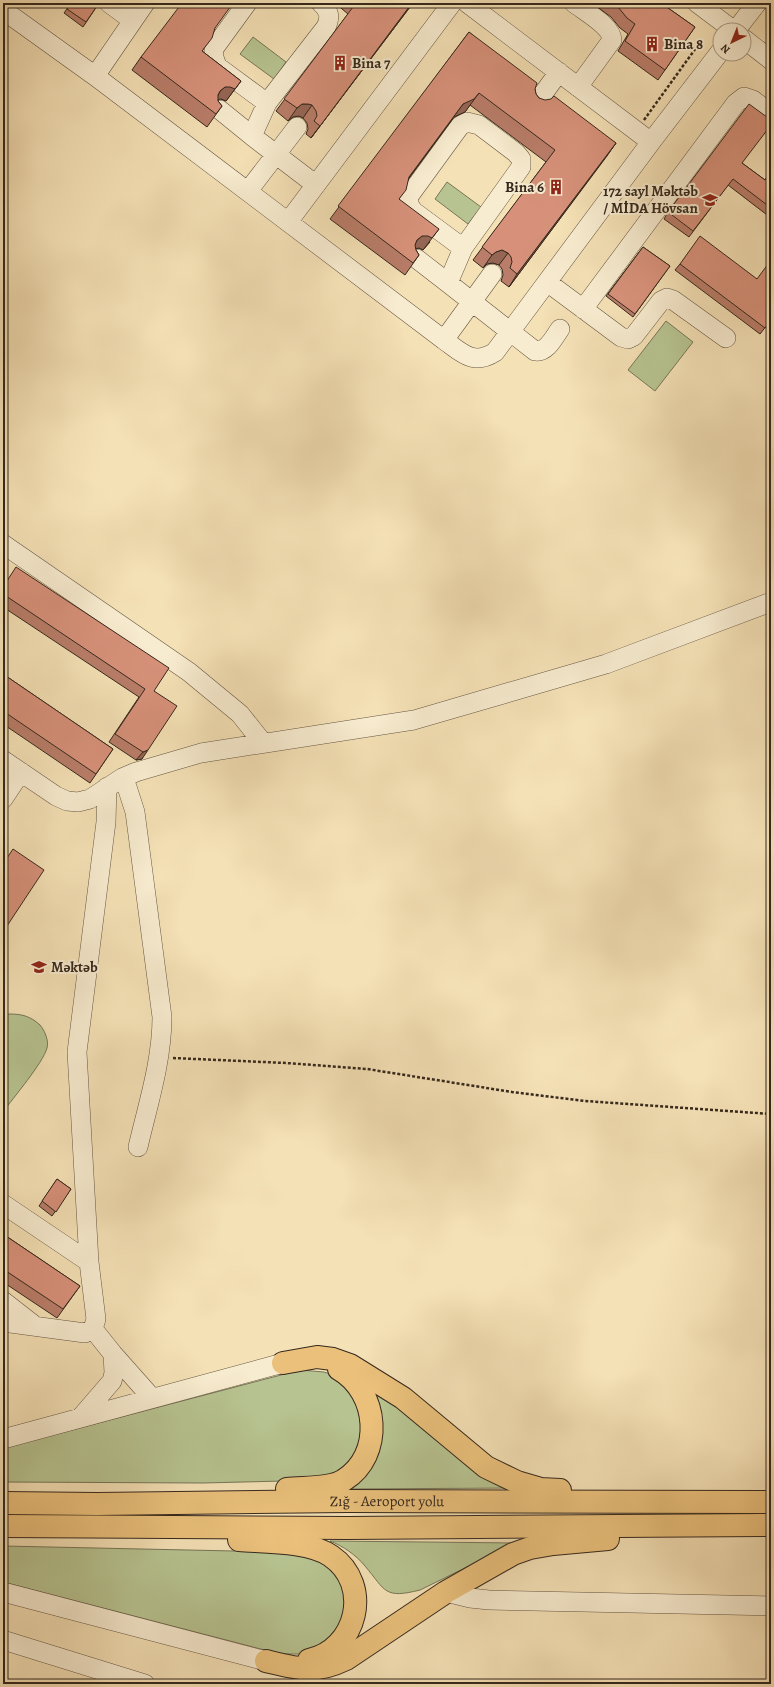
<svg xmlns="http://www.w3.org/2000/svg" width="774" height="1687" font-family="Alegreya,serif">
	<rect width="100%" height="100%" fill="#f5e1b6"/>
	<filter id="stains"><feTurbulence type="fractalNoise" baseFrequency=".005" numOctaves="4"/><feColorMatrix values="0 0 0 0 .2 0 0 0 0 .09 0 0 0 0 .02 0 0 0 .5 -.17"/></filter>
	<radialGradient id="worn" r=".72"><stop offset=".6" stop-color="#630" stop-opacity="0"/><stop offset="1" stop-color="#630" stop-opacity=".3"/></radialGradient>
	<!-- green -->
	<path fill="#b7c491" stroke="#767657" d="M253,37L286,62L274,79L240,54Z
		M447,182L481,207L468,224L435,199Z
		M666,321L693,342L655,391L628,370Z
		M9,1014C22,1014 30,1016 40,1025C45,1031 49,1041 47,1048C43,1063 13,1098 3,1112V1018Z
		M300,1370L324,1372L336,1376L356,1395L365,1426L355,1462L323,1480L203,1483L3,1482V1448Z
		M366,1385L514,1488L344,1489L366,1475L373,1463Z
		M330,1541L516,1543L420,1590C384,1599 386,1591 365,1566C356,1555 343,1546 330,1541Z
		M3,1546L280,1552L317,1557L332,1566L349,1600L335,1636L303,1654H280L3,1582Z"/>
	<g fill="none" stroke-linecap="round" stroke-linejoin="round">
		<!-- minor casing -->
		<g stroke="#655643" stroke-width="20">
			<path id="minor" d="M109,3L132,20
				M145,3L95,76L444,340C462,353 473,366 495,352L651,142
				M247,3L215,47C212,54 214,60 218,67L267,103
				M467,3L651,142L720,52
				M574,3C584,11 612,26 612,40L578,87
				M697,3L733,30
				M3,10L95,76
				M736,30L757,3
				M744,39L771,60
				M537,102L559,72
				M220,110L252,136
				M316,185L252,136L267,103L326,27C331,17 329,10 321,3
				M248,191L297,127
				M288,222L452,3
				M463,248L521,167V159L516,153L479,125L467,122L460,126L409,196L408,203L413,211L463,248L448,283L535,351C547,353 554,337 560,329
				M417,259L448,283
				M547,282L621,337L628,339L634,336L661,301L667,298L673,300L726,338
				M583,309L736,103L744,97L753,100L771,114
				M444,340L492,274
				M3,544L189,672L240,714L263,743
				M3,760L56,796L67,801L78,802L90,799L122,778L136,772L201,753L414,720L606,664L771,602
				M122,778L127,787L135,812L162,1017C162,1061 148,1104 138,1147
				M3,799L21,772
				M3,1204L89,1262
				M3,1301L35,1326
				M3,1322L85,1333L93,1329L96,1319L89,1262L77,1052L106,822L107,787
				M93,1329L113,1354L152,1398
				M81,1417L112,1381L114,1373L113,1354
				M3,1439L283,1363
				M3,1592L266,1661
				M446,1592L470,1598L489,1600L771,1606
				M3,1640L145,1684"/>
		</g>
		<!-- highway casing -->
		<g stroke="#35281d" stroke-width="24">
			<g id="highway">
				<path d="M283,1363L317,1357L333,1359L350,1365L403,1398L486,1467L517,1482L541,1489L560,1490"/>
				<path d="M287,1489C303,1487 331,1489 344,1480C384,1455 379,1392 339,1369"/>
				<path id="s1" d="M3,1503L97,1504L348,1501L771,1502"/>
				<path d="M3,1526L348,1528L771,1525"/>
				<path d="M239,1540C265,1542 310,1541 331,1556C373,1585 357,1650 309,1660"/>
				<path d="M266,1661C299,1669 315,1674 346,1659L446,1592L513,1554L530,1548L553,1544L608,1539"/>
			</g>
		</g>
		<!-- path -->
		<path stroke="#35281d" stroke-width="2.5" stroke-dasharray="3 2" stroke-linecap="butt" d="M644,120L701,41
			M173,1058L286,1063L367,1069L512,1092L585,1101L771,1114"/>
		<!-- minor -->
		<use href="#minor" stroke="#f8ecd0" stroke-width="19"/>
		<!-- highway -->
		<use href="#highway" stroke="#eac07b" stroke-width="22"/>
	</g>
	<!-- wall -->
	<path fill="#b97d69" stroke="#35281d" d="M71,3H99L83,27L64,13Z
		M335,3H413L311,138L306,134L308,129L307,123L303,118L299,116L293,117L288,121L276,111L348,14Z
		M592,3H661L695,27L658,80L618,51L628,34L620,28L611,17Z
		M215,29L202,51L241,81L226,101L221,99H218V101L222,106L207,127L132,70L141,57Z
		M469,32L535,89L536,94L539,98L616,143L509,287L501,281L503,275L502,269L499,265L493,263L487,264L483,268L473,260L546,162L470,105L465,112L454,117L409,178L399,199L430,242L423,250L419,248L415,249L416,250L419,255L405,275L330,219Z
		M742,163L765,180L771,171V218L728,185L689,237L664,219L668,212Z
		M643,247L670,266L633,317L606,296Z
		M680,264L757,279L771,320L760,334L675,270Z
		M3,586L154,691L142,759L136,760L109,742L139,697L3,607Z
		M3,674L113,749L90,783L3,724Z
		M57,1179L71,1189L52,1216L39,1206Z
		M3,1234L80,1286L57,1318L3,1282Z"/>
	<!-- shaded-wall -->
	<path fill="#966655" stroke="#35281d" d="M412,3L410,7L311,138L320,126Z
		M241,81L226,101L221,99L216,100L220,91L225,87Z
		M479,93L465,112L454,117L400,190L463,104Z
		M302,104H308L312,105L303,118L299,116L293,117L288,121L297,108Z
		M616,143L607,156L509,287L517,274Z
		M439,229L423,250L419,248L413,249L417,240L422,236Z
		M502,250L508,253L499,265L493,263L487,264L483,268L492,255L496,252Z
		M148,750L142,759L136,760L143,752Z"/>
	<!-- building -->
	<path fill="#d7917a" stroke="#35281d" d="M71,3H99L86,22L67,9Z
		M182,3H233L215,28L212,38L202,51L241,81L235,89L230,87H225L220,91L218,95V101L222,106L216,114L141,57Z
		M356,3H412L320,126L314,121L317,116L316,111L312,105L308,104H302L297,108L284,99Z
		M613,3H661L695,27L665,70L625,41L635,24L627,18L618,7Z
		M469,32L537,83L535,89L536,94L539,98L545,100L551,99L554,96L616,143L517,274L510,268L512,262L511,257L508,253L502,250L496,252L492,255L482,247L555,150L479,93L474,99L463,104L409,177L406,190L399,199L439,229L432,238L428,236H422L417,240L415,245L416,250L419,255L413,263L338,206Z
		M749,104L771,120V125L742,163L765,180L771,171V208L733,179L693,231L668,212Z
		M700,236L757,279L771,260V320L765,328L680,264Z
		M643,247L670,266L635,314L608,294Z
		M16,567L169,668L154,691L177,706L148,750L143,752L115,734L145,689L3,594V587Z
		M3,674L113,749L96,774L3,711Z
		M13,849L44,870L3,932V864Z
		M57,1179L71,1189L56,1212L42,1201Z
		M3,1234L80,1286L63,1309L3,1269Z"/>
	<!-- icons -->
	<defs>
		<g id="building-bare" transform="scale(1.2)"><path d="M-4-6H4V6H1V3H-1V6H-4ZM-2.5-4.3h1.7v1.8h-1.7ZM.8-4.3h1.7v1.8H.8ZM-2.5-1h1.7V.8h-1.7ZM.8-1h1.7V.8H.8Z" fill="#8f2418" stroke="#f8ecd0" stroke-width="2.5" paint-order="stroke"/></g>
		<g id="school-bare" transform="scale(1.2)"><path d="M0-5L7-2L0 1L-7-2ZM-4 1L0 2.5L4 1V4Q0 6-4 4Z" fill="#8f2418" stroke="#f8ecd0" stroke-width="2.5" paint-order="stroke"/></g>
	</defs>
	<g fill-rule="evenodd">
		<use href="#building-bare" x="652" y="44"/>
		<use href="#building-bare" x="340" y="63"/>
		<use href="#building-bare" x="556" y="187"/>
		<use href="#school-bare" x="710" y="200"/>
		<use href="#school-bare" x="39" y="967"/>
	</g>
	<g text-anchor="middle" dominant-baseline="central" stroke-width="4" stroke-linejoin="round" paint-order="stroke">
		<!-- poi labels -->
		<g font-size="15" font-weight="bold" fill="#35281d" stroke="#f8ecd0" text-anchor="start">
			<text x="664" y="44">Bina 8</text>
			<text x="352" y="63">Bina 7</text>
			<text x="544" y="187" text-anchor="end">Bina 6</text>
			<text x="698" y="191" text-anchor="end">172 sayl Məktəb<tspan x="698" dy="17">/ MİDA Hövsan</tspan></text>
			<text x="51" y="967">Məktəb</text>
		</g>
		<!-- street labels -->
		<g font-size="15" fill="#35281d" stroke="#f8ecd0">
			<text stroke="none"><textPath href="#s1" startOffset="384">Zığ - Aeroport yolu</textPath></text>
		</g>
	</g>
	<!-- margin -->
	<rect width="774" height="1687" fill="none" stroke="#f5e1b6" stroke-width="16"/>
	<rect x="4" y="4" width="766" height="1679" fill="none" stroke="#35281d" stroke-width="2"/>
	<rect x="8" y="8" width="758" height="1671" fill="none" stroke="#35281d"/>
	<!-- north arrow -->
	<g transform="translate(732 42) rotate(223)"><circle r="19" fill="#f8ecd0" stroke="#aa9e88"/>
	<path d="M0-3L7 15L0 10L-7 15Z" fill="#8f2418"/>
	<text y="-6" font-size="11" font-weight="bold" text-anchor="middle" fill="#35281d">N</text>
	</g>
	<rect width="100%" height="100%" filter="url(#stains)"/>
	<rect width="100%" height="100%" fill="url(#worn)"/>
</svg>
